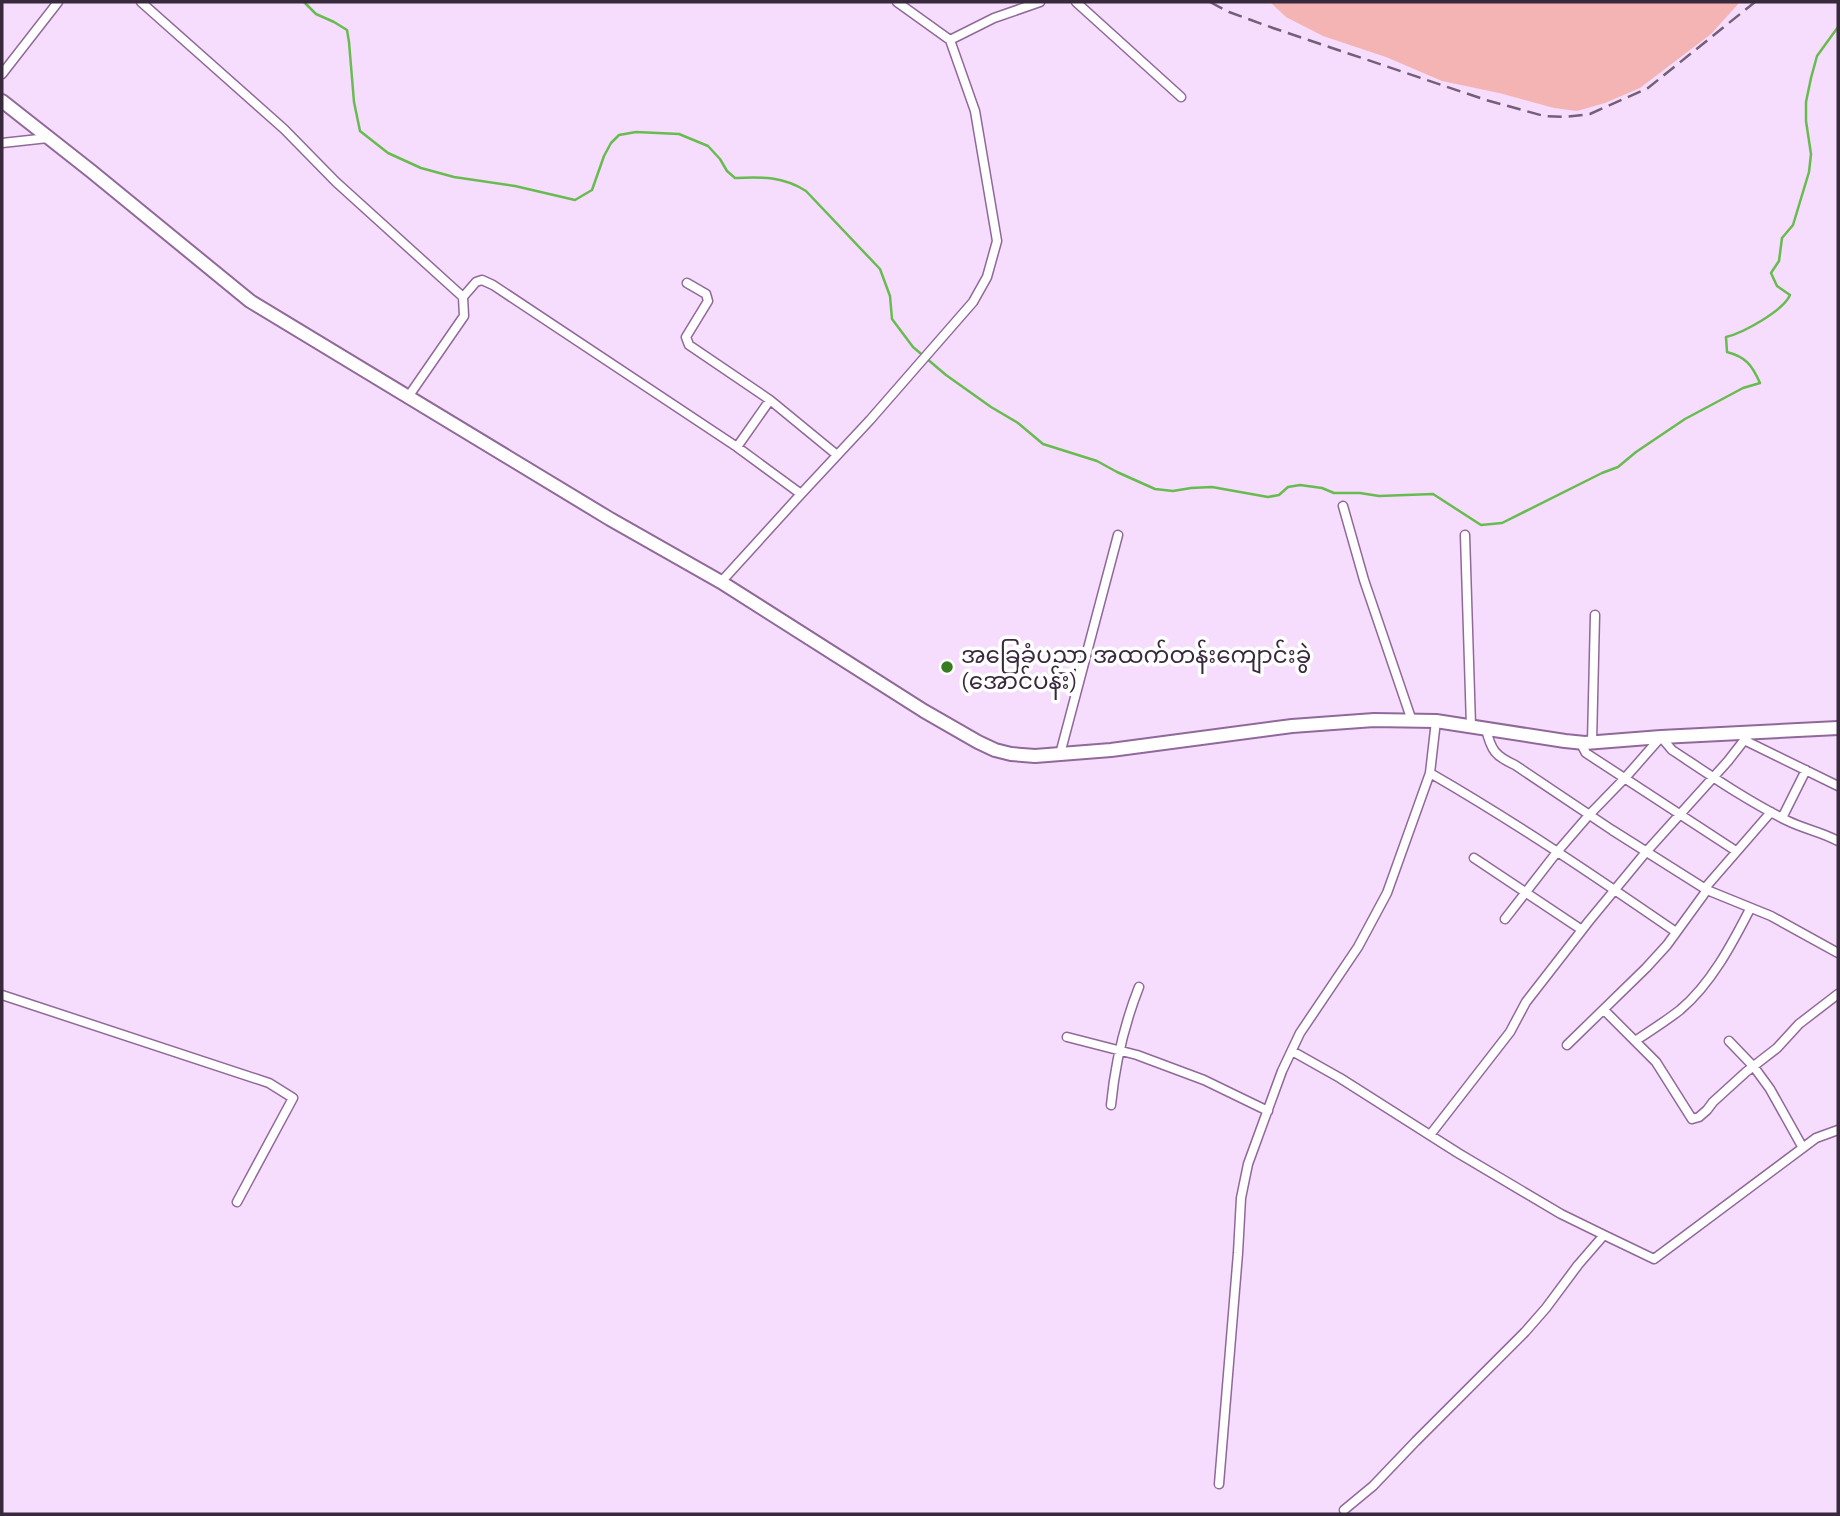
<svg xmlns="http://www.w3.org/2000/svg" width="1840" height="1516" font-family="'IBM Plex Sans','Noto Sans Myanmar',sans-serif">
	<rect width="100%" height="100%" fill="#f6dcfd"/>
	<!-- green -->
	<path fill="#f4b4b4" d="M1270,2H1740L1711,34L1640,88L1605,103L1577,111L1554,108L1499,93L1442,81L1386,57L1323,36L1286,17Z"/>
	<g fill="none" stroke-linecap="round" stroke-linejoin="round">
		<!-- stream -->
		<path stroke="#68bc4f" stroke-width="2.5" d="M304,2L316,14L334,22L347,30L349,42L354,102L360,131L388,153L421,168L454,177L515,186L575,200L592,190L604,156L611,143L619,135L636,132L679,134L708,146L720,159L727,171L735,178C762,177 782,176 806,191L880,269L890,296L892,319L913,347L946,375L991,407L1018,423L1043,444L1097,461L1117,472L1155,489L1173,491L1191,488L1212,487L1268,497L1279,495L1288,487L1300,485L1322,488L1334,493H1360L1379,496L1433,494L1481,525L1502,523L1602,473L1618,467L1636,452L1685,419L1743,388L1760,383C1752,365 1746,357 1727,352L1726,337C1743,333 1783,311 1790,295L1777,286L1771,273L1779,261L1782,238L1793,225L1809,172L1811,154L1806,121V102L1811,78L1817,56L1838,27"/>
		<!-- minor casing -->
		<g stroke="#90699a" stroke-width="11">
			<path id="minor" d="M141,2L284,129L336,182L463,297L464,316L408,397
				M1076,2L1181,97
				M950,40L994,18L1040,2
				M2,74L58,2
				M2,143L48,138
				M687,283L706,294L708,301L686,337L689,345L770,400L837,455
				M463,297L476,282L482,280L493,285L737,447L801,494
				M737,447L770,400
				M1343,506L1364,580L1412,721
				M1465,535L1471,726
				M721,582L801,494L870,420L973,302L987,277L997,241L975,111L950,40L897,2
				M1486,729C1491,750 1495,756 1515,765L1612,830L1707,890L1771,916L1838,953
				M1744,740L1838,786
				M1580,742L1586,753L1736,851
				M1592,742L1595,615
				M1060,754L1118,535
				M1430,773C1515,822 1596,877 1676,932
				M1782,818L1806,770
				M1474,858L1582,930
				M1705,888L1771,812
				M1505,919L1557,852L1589,815L1625,778L1661,737L1672,750C1710,775 1747,801 1788,821C1804,829 1822,832 1838,841
				M2,995L269,1083L293,1098L237,1202
				M1604,1010L1656,1062L1692,1119L1699,1117L1707,1110L1713,1102L1746,1072L1777,1048L1799,1024L1838,994
				M1067,1037L1137,1055L1204,1080L1268,1111
				M1635,1041C1650,1031 1666,1021 1680,1010C1711,984 1732,944 1750,909
				M1729,1041L1754,1067L1770,1089L1803,1148
				M1567,1045L1646,968L1667,945L1707,890
				M1292,1051L1340,1078L1458,1153L1561,1214L1604,1235
				M1111,1105C1115,1064 1124,1025 1139,987
				M1430,1135L1510,1032L1526,1002L1589,921L1646,852L1728,761L1749,734
				M1219,1484L1238,1253L1241,1198L1248,1164L1282,1071L1300,1033L1358,947L1387,893L1430,773L1436,721
				M1344,1510L1373,1486L1416,1441L1525,1332L1546,1308L1578,1265L1604,1235L1654,1259L1816,1138L1838,1130"/>
		</g>
		<!-- secondary casing -->
		<g stroke="#90699a" stroke-width="16">
			<path id="secondary" d="M2,101L91,171L250,301L610,519L721,582L924,711L978,742L995,750L1011,754L1035,756L1111,750L1292,726L1374,720L1436,721L1565,741L1585,743L1661,737L1838,728"/>
		</g>
		<!-- minor -->
		<use href="#minor" stroke="#fff" stroke-width="8"/>
		<!-- secondary -->
		<use href="#secondary" stroke="#fff" stroke-width="12"/>
		<!-- rail -->
		<path stroke="#736078" stroke-width="2.5" stroke-dasharray="14 7" stroke-linecap="butt" d="M1210,2L1229,12L1273,28L1486,100L1544,116L1565,117L1590,114L1648,88L1755,2"/>
	</g>
	<!-- markers -->
	<circle fill="#377d20" stroke="#fff" stroke-width="2.5" cx="947" cy="667" r="7"/>
	<g text-anchor="middle" dominant-baseline="central" stroke-width="7" stroke-linejoin="round" paint-order="stroke">
		<!-- poi labels -->
		<g font-size="23" fill="#39293d" stroke="#fff" text-anchor="start">
			<text x="961" y="654">အခြေခံပညာ အထက်တန်းကျောင်းခွဲ<tspan x="961" dy="26">(အောင်ပန်း)</tspan></text>
		</g>
	</g>
	<!-- border -->
	<rect width="1840" height="1516" fill="none" stroke="#39293d" stroke-width="7"/>
</svg>
